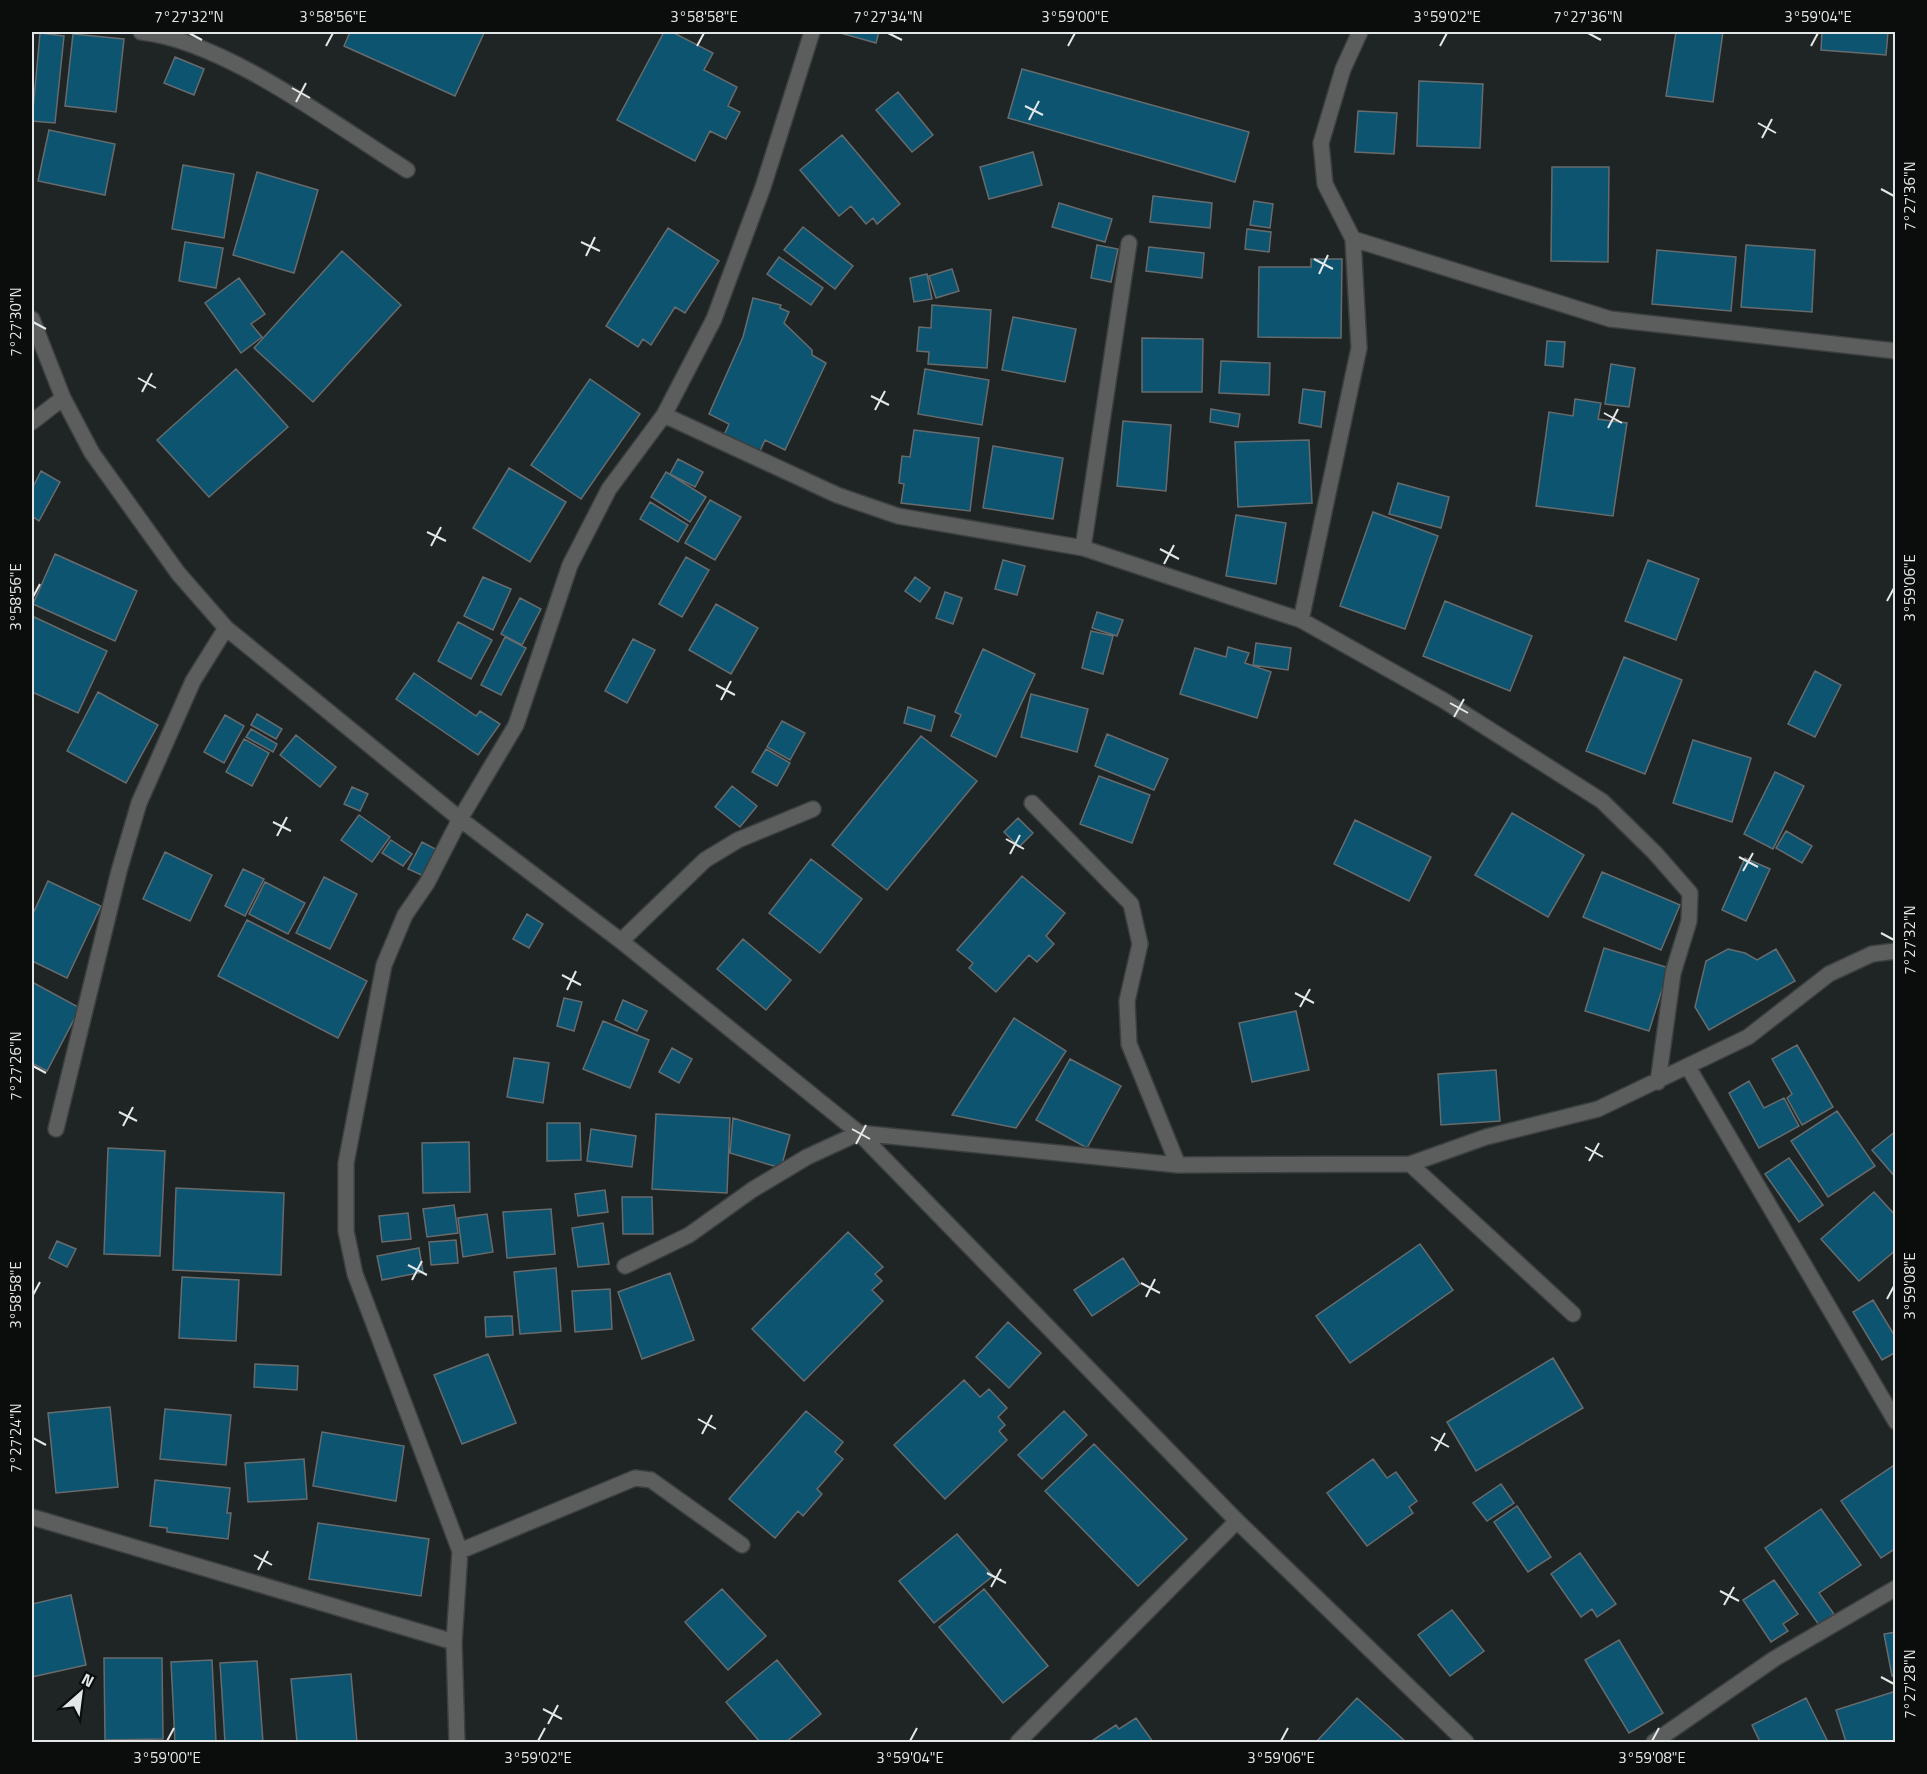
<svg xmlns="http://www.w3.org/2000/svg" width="1927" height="1774" font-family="'Titillium Web',sans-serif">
	<rect width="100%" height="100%" fill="#1f2424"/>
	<!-- building -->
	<path fill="#0c5470" stroke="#676b6d" stroke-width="1.5" d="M350,32H480L484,33L455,96L344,46Z
		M664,32H672L713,53L704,70L737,87L728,106L740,112L726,139L710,131L695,161L617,120Z
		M837,32H879L876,43Z
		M1676,32H1723L1713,102L1666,96Z
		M1822,32H1888L1886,55L1821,50Z
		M40,33L64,36L55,123L32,121Z
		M73,34L124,39L116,112L65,106Z
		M175,57L204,69L194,95L164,83Z
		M1022,69L1249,132L1235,182L1008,118Z
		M1419,81L1483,84L1480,148L1417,146Z
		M898,92L933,135L912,152L876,110Z
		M1358,111L1397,113L1394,154L1355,152Z
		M49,130L115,144L105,195L38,181Z
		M842,135L900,204L877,224L873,218L866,224L851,206L839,216L800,170Z
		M1033,152L1042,185L989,199L980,167Z
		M183,165L234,174L224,238L172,229Z
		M1552,167H1609L1608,262L1551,261Z
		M257,172L318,190L294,273L233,255Z
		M1153,196L1212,203L1210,228L1150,222Z
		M1254,201L1273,204L1270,228L1250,225Z
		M1059,203L1112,219L1105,242L1052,227Z
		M803,227L853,266L835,289L784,250Z
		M668,228L719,261L685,313L675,307L651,345L643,339L638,347L606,326Z
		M1247,229L1271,232L1269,252L1245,249Z
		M185,242L223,248L216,288L179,281Z
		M1097,245L1118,249L1111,282L1091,278Z
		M1746,245L1815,250L1812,312L1741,307Z
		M1149,247L1204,253L1202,278L1146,271Z
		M1657,250L1736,257L1731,311L1652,304Z
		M342,251L401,305L313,402L254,348Z
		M779,257L823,288L811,305L767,274Z
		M1311,259H1342L1341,338L1258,337L1259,267H1311Z
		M952,269L959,291L936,298L929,276Z
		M927,274L932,299L914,302L910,278Z
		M239,278L265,314L251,324L262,337L241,353L205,303Z
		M753,298L781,305L780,308L789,312L784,323L812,350V355L826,363L785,450L765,440L760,451L724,435L729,424L709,414L743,337Z
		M932,305L991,310L987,368L928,364L929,352L917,351L919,327L931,328Z
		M1013,317L1076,329L1065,382L1002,370Z
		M1142,338L1203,339L1202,392H1142Z
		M1547,341L1565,342L1563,367L1545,365Z
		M1221,361L1270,363L1269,395L1219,393Z
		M1611,364L1635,368L1629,407L1605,404Z
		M236,369L288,427L209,497L157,440Z
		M925,369L989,380L982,425L918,414Z
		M590,379L640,414L581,499L531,465Z
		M1303,389L1325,392L1321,427L1299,423Z
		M1575,399L1601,403L1598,419L1627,423L1613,516L1536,506L1549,412L1573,416Z
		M1211,409L1240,414L1238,427L1210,422Z
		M1123,421L1171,425L1166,491L1117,486Z
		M914,430L979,438L970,511L901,503L904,484L899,483L902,456L910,457Z
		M1309,440L1312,503L1238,507L1235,442Z
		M993,446L1063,458L1053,519L983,508Z
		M678,459L703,472L695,487L670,474Z
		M509,468L566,502L530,562L473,528Z
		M41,471L60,482L39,521L32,516V489Z
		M666,472L706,497L690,522L651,497Z
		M1398,483L1449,497L1441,528L1389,514Z
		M710,500L741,517L715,560L685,543Z
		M650,502L688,525L678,542L640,519Z
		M1373,512L1438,536L1405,629L1340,606Z
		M1236,515L1286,523L1276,584L1226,576Z
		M55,554L137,591L115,641L33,604Z
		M686,557L709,570L682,617L659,604Z
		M1003,560L1025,566L1017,595L995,589Z
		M1648,560L1699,579L1676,640L1625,621Z
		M483,577L511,589L493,630L464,616Z
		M915,577L930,588L920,602L905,591Z
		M945,592L962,598L953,624L936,618Z
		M520,598L541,609L522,645L501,634Z
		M1445,601L1532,636L1510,691L1423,656Z
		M716,604L758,628L731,674L689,650Z
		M1097,612L1123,620L1117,636L1092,628Z
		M32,616L107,651L78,713L32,692Z
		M458,622L492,640L471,679L438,661Z
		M1091,631L1113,636L1103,674L1082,668Z
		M505,637L526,648L501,695L481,685Z
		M633,639L655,650L627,703L605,691Z
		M1256,643L1291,648L1288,670L1253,665Z
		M1228,647L1249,653L1245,663L1271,672L1257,718L1180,694L1195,648L1226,657Z
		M983,649L1035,674L996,757L951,736L961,715L955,712Z
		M1624,657L1682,680L1645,774L1586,751Z
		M1815,671L1841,685L1815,737L1788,724Z
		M414,673L476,716L480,711L500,724L478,755L396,699Z
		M98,692L158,725L126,783L67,751Z
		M1031,694L1088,709L1077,752L1021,737Z
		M908,707L935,716L931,731L904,723Z
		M257,714L282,729L276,739L251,725Z
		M225,715L244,726L224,763L204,752Z
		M782,721L805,733L790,760L767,747Z
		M251,729L277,744L273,752L246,737Z
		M1107,734L1168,759L1154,790L1095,766Z
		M296,735L336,767L320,787L280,755Z
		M921,736L977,781L887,890L832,845Z
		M244,739L269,753L252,786L226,772Z
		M1693,740L1751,758L1732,822L1673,803Z
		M766,749L790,763L777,786L752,772Z
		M1775,772L1804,786L1773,849L1744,834Z
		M1099,776L1150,795L1132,843L1080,824Z
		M732,786L757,806L740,827L715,807Z
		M352,787L368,794L360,811L344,804Z
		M1512,813L1584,855L1548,917L1475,875Z
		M359,815L390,837L372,862L341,840Z
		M1018,818L1033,833L1019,847L1004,832Z
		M1355,820L1431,857L1409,901L1334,864Z
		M1786,831L1812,846L1802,863L1776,848Z
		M391,840L412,854L403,866L382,853Z
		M422,842L439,851L426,877L408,869Z
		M165,852L212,875L190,921L143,899Z
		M1745,858L1770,869L1746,921L1722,910Z
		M811,859L862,899L820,953L769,913Z
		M243,869L264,879L245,916L225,906Z
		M1602,872L1680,905L1661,950L1583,917Z
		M1022,876L1065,913L1046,936L1054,944L1037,962L1029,955L996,992L969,968L973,963L957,950Z
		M324,877L357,894L330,949L296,933Z
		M48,881L101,906L67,978L32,961V916Z
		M265,882L305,903L288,934L249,914Z
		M527,914L543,924L529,948L513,939Z
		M247,920L367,981L338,1038L218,976Z
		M743,939L791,980L766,1010L717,969Z
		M1604,948L1669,968L1649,1031L1585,1011Z
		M1728,949L1745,953L1757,960L1776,949L1795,981L1709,1030L1695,1007L1706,961Z
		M32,982L80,1008L47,1071L32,1063Z
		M564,998L582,1002L574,1031L557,1026Z
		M623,1000L647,1011L637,1031L615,1020Z
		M1296,1011L1309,1070L1252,1082L1239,1023Z
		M1014,1018L1066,1051L1016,1128L952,1115Z
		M603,1021L649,1040L630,1088L583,1069Z
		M1797,1045L1833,1107L1802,1125L1787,1098L1792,1094L1772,1059Z
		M672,1048L692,1059L679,1083L659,1072Z
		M514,1058L549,1063L543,1103L507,1097Z
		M1070,1059L1121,1086L1087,1148L1036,1120Z
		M1496,1070L1500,1121L1441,1125L1438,1074Z
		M1749,1081L1764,1108L1784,1098L1799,1126L1759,1148L1729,1093Z
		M1837,1111L1875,1166L1828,1197L1791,1141Z
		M656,1114L730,1118L727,1193L652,1189Z
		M733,1118L790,1135L781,1168L730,1153Z
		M547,1123H580L581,1160L547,1161Z
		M591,1129L636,1136L632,1167L587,1161Z
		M1896,1131V1178L1872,1150Z
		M469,1142L470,1192L423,1193L422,1143Z
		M108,1148L165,1151L160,1256L104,1254Z
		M1789,1158L1823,1205L1799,1222L1765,1174Z
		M176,1188L284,1193L281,1275L173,1270Z
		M605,1190L608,1212L578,1216L575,1194Z
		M1874,1192L1896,1216V1250L1859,1281L1821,1239Z
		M622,1197H652L653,1234H623Z
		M454,1205L458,1233L427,1237L423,1209Z
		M551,1209L555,1254L507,1258L503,1212Z
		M408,1213L411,1239L382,1242L379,1216Z
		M487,1214L493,1252L463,1257L458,1218Z
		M603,1223L609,1264L578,1267L572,1228Z
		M848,1232L883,1267L875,1274L882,1281L872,1290L883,1301L804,1381L752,1329Z
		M456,1240L458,1263L431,1265L429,1242Z
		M57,1241L76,1249L67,1267L49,1258Z
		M1420,1244L1453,1290L1350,1363L1316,1316Z
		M419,1248L423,1272L382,1280L377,1256Z
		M1123,1258L1140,1284L1092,1316L1074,1290Z
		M556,1268L561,1331L520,1334L514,1272Z
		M670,1273L694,1340L642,1359L618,1292Z
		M182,1277L239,1280L236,1341L179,1338Z
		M610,1289L612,1329L575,1332L572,1291Z
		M1873,1300L1896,1338V1352L1882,1360L1853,1312Z
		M512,1316L513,1335L486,1337L485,1317Z
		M1008,1322L1041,1353L1009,1388L976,1357Z
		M488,1354L516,1423L462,1444L434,1375Z
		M1553,1358L1583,1408L1476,1471L1447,1422Z
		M255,1364L298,1366L297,1390L254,1387Z
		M964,1380L980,1397L989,1389L1007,1408L998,1417L1005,1425L999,1431L1007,1440L945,1499L894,1445Z
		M110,1407L118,1487L56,1493L48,1413Z
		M165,1409L231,1415L226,1465L160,1459Z
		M806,1411L843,1442L835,1452L843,1459L817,1489L822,1494L803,1516L798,1511L775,1538L729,1499Z
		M1064,1411L1087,1435L1042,1479L1018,1455Z
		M322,1432L404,1446L396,1501L313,1486Z
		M1094,1444L1187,1539L1138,1586L1045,1491Z
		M304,1459L307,1499L248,1502L245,1463Z
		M1373,1459L1387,1478L1396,1472L1417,1501L1409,1507L1413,1513L1367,1546L1327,1493Z
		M1896,1464V1548L1881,1558L1841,1501Z
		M155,1480L230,1488L227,1513H231L228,1539L167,1532V1528L150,1526Z
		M1501,1484L1514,1503L1487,1521L1473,1503Z
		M1517,1506L1551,1557L1528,1572L1494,1522Z
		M1821,1509L1861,1565L1819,1593L1834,1614L1819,1625L1765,1548Z
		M318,1523L429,1539L421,1596L309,1579Z
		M957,1534L993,1576L934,1623L899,1581Z
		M1580,1553L1616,1604L1597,1617L1592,1609L1581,1617L1551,1574Z
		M1774,1580L1798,1614L1783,1624L1788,1631L1771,1642L1743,1600Z
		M722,1589L766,1636L728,1670L685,1622Z
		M984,1589L1048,1666L1003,1703L939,1627Z
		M71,1595L86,1665L32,1677V1604Z
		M1452,1610L1484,1651L1450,1676L1418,1635Z
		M1896,1632V1676H1892L1884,1634Z
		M1619,1640L1663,1713L1629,1733L1585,1660Z
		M104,1658H162L163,1739L105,1740Z
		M212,1660L216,1742H175L171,1662Z
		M777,1660L821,1714L786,1742H760L726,1702Z
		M257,1661L263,1742H225L220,1663Z
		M351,1674L357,1742H297L291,1679Z
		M1896,1691V1742H1846L1836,1710Z
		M1357,1698L1406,1742H1316Z
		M1806,1698L1828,1742H1760L1752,1725Z
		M1136,1718L1153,1742H1090L1116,1725L1119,1729Z"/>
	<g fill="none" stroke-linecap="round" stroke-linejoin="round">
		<!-- minor casing -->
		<g stroke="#3b3f3f" stroke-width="18">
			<path id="minor" d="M141,32C225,41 335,125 407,170
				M1353,239L1610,319L1896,351
				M32,319L63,398L92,453L178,573L226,628L460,819L621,941L859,1133L1237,1521L1466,1742
				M664,415L837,495L898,516L1083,548L1301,620L1443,700L1602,801L1655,853L1690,893L1689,921L1673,973L1658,1082
				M32,422L63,398
				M1083,548L1129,243
				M1301,620L1359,348L1353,239L1325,184L1321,143L1343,69L1360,32
				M1032,803L1131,904L1140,944L1127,1001L1129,1044L1178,1165
				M621,941L705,860L738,840L813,809
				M1688,1067L1896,1422
				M56,1129L119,871L139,803L193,681L226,628
				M1410,1164L1573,1314
				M625,1266L689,1235L752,1190L807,1157L859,1133L1178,1165L1410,1164L1486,1137L1598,1109L1748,1037L1829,974L1872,954L1896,951
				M32,1517L454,1642
				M460,1551L635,1478L651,1480L742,1545
				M457,1742L454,1642L460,1551L355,1274L346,1231V1163L384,965L405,915L427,883L460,819L516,725L570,565L609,489L664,415L714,319L763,187L812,32
				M1018,1742L1237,1521
				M1654,1742L1774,1659L1896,1588"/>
		</g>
		<!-- minor -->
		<use href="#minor" stroke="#5c5e5d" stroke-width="15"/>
	</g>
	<!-- ticks -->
	<path fill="none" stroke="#e4e7e7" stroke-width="2" d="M189,33L202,40M888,33L902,40M1588,33L1601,40M326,46L333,33M697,46L704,33M1068,46L1075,33M1440,46L1447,33M1811,46L1818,33M292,88L310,98M296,102L306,83M1025,106L1043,115M1029,120L1039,101M1758,123L1776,133M1762,138L1772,119M1881,189L1894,196M581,242L600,251M586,256L595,237M1314,259L1333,269M1319,274L1328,255M33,322L46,329M138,378L156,388M142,392L152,373M871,396L889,405M875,410L885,391M1604,413L1622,423M1608,428L1618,409M427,532L446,541M431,546L441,527M1160,549L1179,559M1164,564L1174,545M33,597L40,584M1887,601L1894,588M716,685L735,695M721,700L731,681M1450,703L1468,713M1454,717L1464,699M273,822L291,831M277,836L287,817M1006,839L1024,849M1010,854L1020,835M1739,857L1758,867M1743,871L1753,853M1881,933L1894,940M562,975L581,985M567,990L576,971M1295,993L1314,1003M1300,1007L1310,989M33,1066L46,1073M119,1112L137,1121M123,1126L133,1107M852,1129L870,1139M856,1144L866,1125M1585,1147L1603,1157M1589,1161L1599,1143M408,1265L427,1275M412,1280L422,1261M1141,1283L1160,1293M33,1295L40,1282M1146,1297L1155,1279M1887,1299L1894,1286M698,1419L716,1429M702,1434L712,1415M1431,1437L1449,1447M33,1438L46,1445M1435,1451L1445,1433M254,1555L272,1565M258,1570L268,1551M987,1573L1006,1583M991,1587L1001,1569M1720,1591L1739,1601M1724,1605L1734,1587M1881,1677L1894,1684M543,1709L562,1719M548,1724L558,1705M167,1741L174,1728M538,1741L545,1728M910,1741L917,1728M1281,1741L1288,1728M1652,1741L1659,1728"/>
	<!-- border -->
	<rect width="1927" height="1774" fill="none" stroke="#0b0d0d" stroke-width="66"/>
	<!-- north arrow -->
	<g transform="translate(81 1693) rotate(28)" stroke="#0b0d0d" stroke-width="4.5" paint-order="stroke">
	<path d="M0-4.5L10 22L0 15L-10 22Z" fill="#e4e7e7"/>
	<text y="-9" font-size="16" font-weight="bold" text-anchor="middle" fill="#e4e7e7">N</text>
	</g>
	<rect x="33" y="33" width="1861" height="1708" fill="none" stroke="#e4e7e7" stroke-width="2"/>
	<g font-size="15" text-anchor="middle" fill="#e4e7e7">
		<text x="189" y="22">7°27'32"N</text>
		<text x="333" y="22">3°58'56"E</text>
		<text x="704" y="22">3°58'58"E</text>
		<text x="888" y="22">7°27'34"N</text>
		<text x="1075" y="22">3°59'00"E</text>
		<text x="1447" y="22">3°59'02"E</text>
		<text x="1588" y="22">7°27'36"N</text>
		<text x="1818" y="22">3°59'04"E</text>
		<text transform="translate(1910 196) rotate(-90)" y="5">7°27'36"N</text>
		<text transform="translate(16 322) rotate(-90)" y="5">7°27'30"N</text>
		<text transform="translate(1910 588) rotate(-90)" y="5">3°59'06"E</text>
		<text transform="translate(16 597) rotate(-90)" y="5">3°58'56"E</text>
		<text transform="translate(1910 940) rotate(-90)" y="5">7°27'32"N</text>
		<text transform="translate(16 1066) rotate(-90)" y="5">7°27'26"N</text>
		<text transform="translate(1910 1286) rotate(-90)" y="5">3°59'08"E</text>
		<text transform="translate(16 1295) rotate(-90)" y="5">3°58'58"E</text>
		<text transform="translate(16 1438) rotate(-90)" y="5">7°27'24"N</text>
		<text transform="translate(1910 1684) rotate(-90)" y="5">7°27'28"N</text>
		<text x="167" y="1763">3°59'00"E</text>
		<text x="538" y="1763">3°59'02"E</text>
		<text x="910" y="1763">3°59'04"E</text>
		<text x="1281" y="1763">3°59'06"E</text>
		<text x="1652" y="1763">3°59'08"E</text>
	</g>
</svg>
